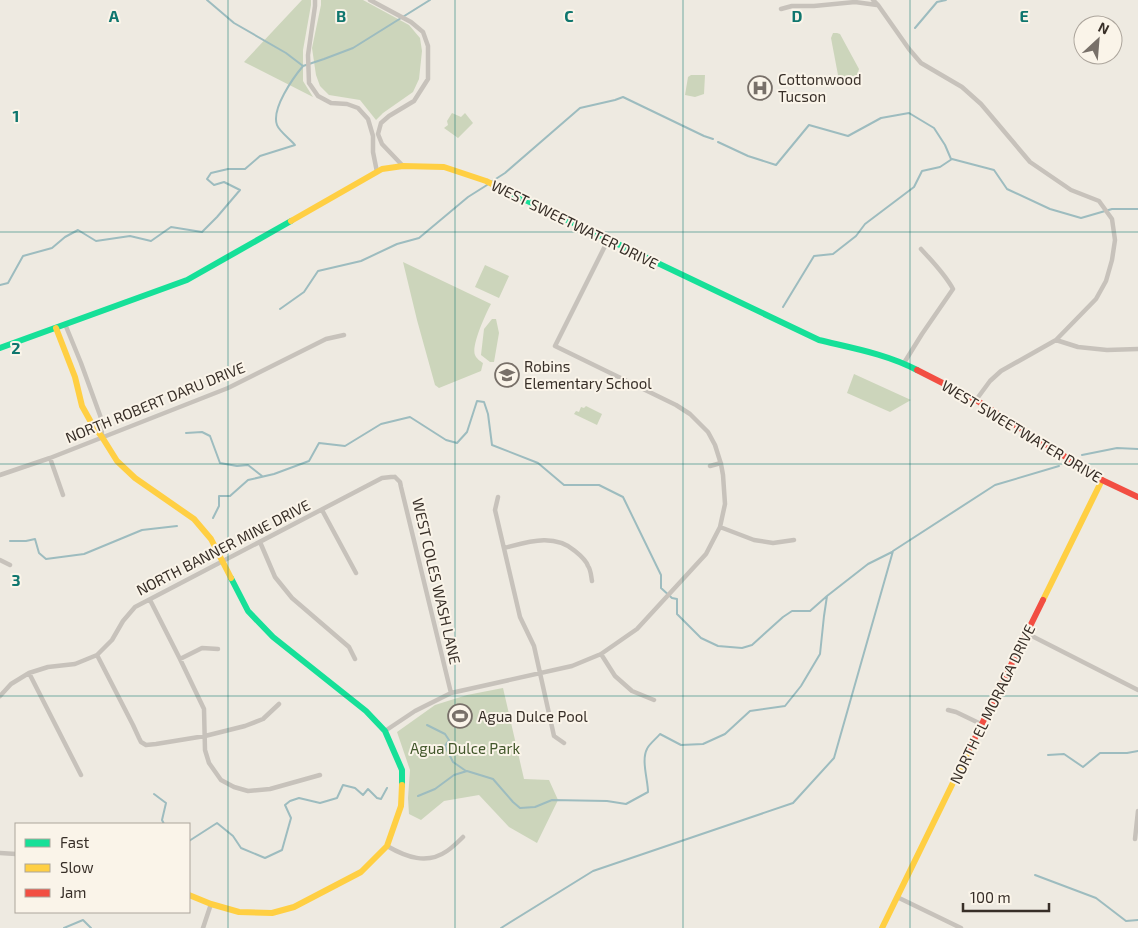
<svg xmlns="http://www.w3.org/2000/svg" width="1138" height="928" font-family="'Exo 2',sans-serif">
	<rect width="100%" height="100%" fill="#eeeae1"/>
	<!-- green -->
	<path fill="#ccd5bb" d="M302,0H311V5L303,50V81L313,97L244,62Z
		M321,0H363L409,25L420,38L422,51L419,79L413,92L383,113L376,120L360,100L329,95L320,86L316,75L312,48L321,5Z
		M833,33H837L840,34L859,69L857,76L841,78L838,75L831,38Z
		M691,75H705L704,94L695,97L685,95L688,77Z
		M452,113L461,117L465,113L473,123L458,138L444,128L448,125L447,121Z
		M403,262L491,304C486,313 471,346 475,355C476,358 480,361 483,363L481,371L439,388L435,385L417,320Z
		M485,265L509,276L499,298L475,287Z
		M492,319H496L499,333L494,362H490L481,355L484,329Z
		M854,374L911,400L890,412L847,393Z
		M586,406L602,414L597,425L574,414L576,411L579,412L581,407L584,408Z
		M503,688L524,779L549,780L558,800L537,843L509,827L479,795L444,801L421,820L409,814L408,798L410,770L397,732L435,705L467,695Z"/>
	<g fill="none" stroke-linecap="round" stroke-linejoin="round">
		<!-- stream -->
		<path stroke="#9dbcbf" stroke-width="2" d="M207,0L234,23L286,53L303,66L324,59L353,48L430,0
			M915,28L937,2L946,0
			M718,142L748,156L776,165L809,125L848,136L881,118L909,113L934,128L945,145L951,159
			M491,182L505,173L580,108L615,100L623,97L704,136L713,139
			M0,285L8,283L23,256L52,248L65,237L78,230L96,241L130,236L151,241L171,227L202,232L217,217L240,190L224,182L214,185L207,179L211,173L228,169H245L260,156L295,145C291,140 279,131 277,125C271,109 293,78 303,66
			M783,307L814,256L833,254L856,236L865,224L914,187L922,171L940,167L952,159L994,170L1007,189L1050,209L1081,218L1112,209H1138
			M280,309L304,292L318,271L361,261L397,244L419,238L468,197L487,185
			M186,433L202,432L210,436L220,463L237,466L248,465L262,476
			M1082,455L1117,448L1138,449
			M213,518L219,506V496H230L248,480L274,474L309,461L319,443L345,446L381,424L410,417L446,440L457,443L467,432L477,401L484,402L488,414L492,445L538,463L564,485H599L623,497L661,575V588L672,598L677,599V614L701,638L718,646L742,648L752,645L783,617L792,611H810L827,596
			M10,541H26L35,539L39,553L46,559L84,554L142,530L177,526
			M427,725L445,734L449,740L445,746L453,762L466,771
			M1048,755L1064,754L1083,767L1100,753H1127L1138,751
			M154,794L166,803L162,820L164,824
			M418,796L435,789L454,775L467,771L493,779L513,802L520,808L535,807L552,800L607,801L626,804L648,792C648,780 641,760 647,749C649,744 656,739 660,734L681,745L703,744L725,734L750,711L785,706L801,686L820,654L824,616L827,596L868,564L892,552
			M189,841L217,823L233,836L241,848L265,858L282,850L291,818L285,805L290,801L299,798L320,803L337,798L343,785L355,788L363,795L368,789L377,798L381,799L387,788
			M1035,875L1096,898L1126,921L1138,920
			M64,928L83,920L91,928
			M501,928L593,871L793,803L834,758L893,551L995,485L1059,466"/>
		<!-- street -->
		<path stroke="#c7c2bb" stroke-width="4.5" d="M315,0V6L308,55L309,83L318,96L331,103L347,104L358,108L368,119L373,136V152L377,172
			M370,0L411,22L423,32L428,46V79L414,101L389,116L381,123L378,134L382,144L403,166
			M873,0L878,5L909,49L921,63L962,87L981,104L1030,162L1071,190L1099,201L1112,219L1115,240L1112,260L1106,281L1096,299L1056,340L1001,371L990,381L976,400
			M781,9L792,6H814L855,2L877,5
			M65,324L81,363L101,418L102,436
			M1056,340L1078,347L1107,350L1138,349
			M904,363L922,334L953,289C945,274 933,262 921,249
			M50,458L63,495
			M710,466L721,463
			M0,475L50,458L228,388L326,339L344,335
			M395,477L400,482L401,487L451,693
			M498,497L495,510L520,617L534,646L554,736L564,743
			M322,510L356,573
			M720,527L754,540L773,543L794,540
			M260,542L275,577L292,598L349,647L355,659
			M504,548C528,542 554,533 575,551C580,555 586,560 588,566C591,570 591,576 592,581
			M0,560L10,565
			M150,600L180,659L204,709L205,750L209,763L221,780L234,787L248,791L270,789L320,775
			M1026,633L1138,690
			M601,654L615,676L632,691L654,700
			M97,655L133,725L139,738L141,742L146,745L156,744L205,736L245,726L263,719L279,704
			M180,659L202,648L218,649
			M29,673L81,775
			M0,696L11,684L29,673L48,667L75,664L97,655L112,640L123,621L135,607L382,478L391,477H395
			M948,710L956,712L981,724
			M385,731L415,711L451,693L572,666L601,654L637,629L706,554L720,527L725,504L723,475L721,464L715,445L708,432L690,414L676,405L555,346L608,240
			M1135,839L1138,811
			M387,846C406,857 427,865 447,851C453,847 458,842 463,837
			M0,853L16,854
			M897,897L961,928
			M203,928L211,904"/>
		<!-- fast -->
		<path stroke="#16e098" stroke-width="6" d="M494,185L819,340C852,348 887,354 917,370
			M0,348L187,280L291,221
			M231,578L248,611L273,637L366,711L385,731L402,770V785"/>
		<!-- slow -->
		<path stroke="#ffcf43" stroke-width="6" d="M291,221L382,169L403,166L444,167L486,181L494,185
			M56,328L75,377L82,406L92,424L102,437L117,461L135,478L194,519L211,539L231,578
			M1043,600L1102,480
			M189,895L211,904L239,912L272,913L294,907L361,872L387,846L401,806L402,785
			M882,928L970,748"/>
		<!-- jam -->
		<path stroke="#f24e42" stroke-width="6" d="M917,370L976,400L1102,480L1138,497
			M970,748L1043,600"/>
	</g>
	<!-- grid -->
	<path fill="none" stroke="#0f766e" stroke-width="1" stroke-opacity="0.55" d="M228,0V928M455,0V928M683,0V928M910,0V928M0,232H1138M0,464H1138M0,696H1138"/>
	<!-- icons -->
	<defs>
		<g id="hospital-ring" transform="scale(1.25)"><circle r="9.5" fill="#faf4e9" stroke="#787069" stroke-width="1.5"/><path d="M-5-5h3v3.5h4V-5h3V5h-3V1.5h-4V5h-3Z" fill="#787069"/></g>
		<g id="school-ring" transform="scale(1.25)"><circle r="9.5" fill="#faf4e9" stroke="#787069" stroke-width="1.5"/><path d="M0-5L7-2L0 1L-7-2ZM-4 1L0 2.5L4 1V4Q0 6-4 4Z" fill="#787069"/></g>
		<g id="stadium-ring" transform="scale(1.25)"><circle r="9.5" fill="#faf4e9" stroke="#787069" stroke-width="1.5"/><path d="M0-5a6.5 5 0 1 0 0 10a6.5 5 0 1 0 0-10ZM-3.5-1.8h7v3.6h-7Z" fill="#787069"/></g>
	</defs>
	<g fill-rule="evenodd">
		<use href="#hospital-ring" x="760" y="88"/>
		<use href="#school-ring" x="507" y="375"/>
		<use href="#stadium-ring" x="460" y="716"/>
	</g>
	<g text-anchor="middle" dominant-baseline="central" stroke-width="4" stroke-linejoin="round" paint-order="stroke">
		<!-- poi labels -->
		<g font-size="15" fill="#382f28" stroke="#faf4e9" text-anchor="start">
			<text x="778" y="79">Cottonwood<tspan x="778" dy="17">Tucson</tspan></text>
			<text x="524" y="366">Robins<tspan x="524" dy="17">Elementary School</tspan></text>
			<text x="478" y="716">Agua Dulce Pool</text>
		</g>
		<!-- street labels -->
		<g font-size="15" fill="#382f28" stroke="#faf4e9">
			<text transform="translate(575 224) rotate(26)">WEST SWEETWATER DRIVE</text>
			<text transform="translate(155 402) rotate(-22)">NORTH ROBERT DARU DRIVE</text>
			<text transform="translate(1022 431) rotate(31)">WEST SWEETWATER DRIVE</text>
			<text transform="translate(223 547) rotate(-27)">NORTH BANNER MINE DRIVE</text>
			<text transform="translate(437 581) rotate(77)">WEST COLES WASH LANE</text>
			<text transform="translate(992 704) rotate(-64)">NORTH EL MORAGA DRIVE</text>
		</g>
		<!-- park labels -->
		<g font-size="15" fill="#42572b" stroke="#faf4e9">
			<text x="465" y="748">Agua Dulce Park</text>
		</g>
	</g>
	<g font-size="16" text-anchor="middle" font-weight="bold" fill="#0f766e" stroke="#faf4e9" stroke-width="4" stroke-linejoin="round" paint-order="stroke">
		<text x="114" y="22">A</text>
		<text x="341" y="22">B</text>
		<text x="569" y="22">C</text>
		<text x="797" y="22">D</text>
		<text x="1024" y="22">E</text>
		<text x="16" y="122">1</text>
		<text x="16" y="354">2</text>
		<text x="16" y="586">3</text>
	</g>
	<!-- legend -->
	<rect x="15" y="823" width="175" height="90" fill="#faf4e9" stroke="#aca59c"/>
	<rect x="25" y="839" width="25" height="8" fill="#16e098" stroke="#aca59c"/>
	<text x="60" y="848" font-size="15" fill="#382f28">Fast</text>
	<rect x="25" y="864" width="25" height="8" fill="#ffcf43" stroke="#aca59c"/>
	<text x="60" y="873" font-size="15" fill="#382f28">Slow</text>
	<rect x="25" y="889" width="25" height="8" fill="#f24e42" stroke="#aca59c"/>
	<text x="60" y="898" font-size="15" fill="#382f28">Jam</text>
	<!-- north arrow -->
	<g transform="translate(1098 40) rotate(26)"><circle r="24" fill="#faf4e9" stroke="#aca59c"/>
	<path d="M0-4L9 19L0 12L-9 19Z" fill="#787069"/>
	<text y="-8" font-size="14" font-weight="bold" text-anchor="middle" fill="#382f28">N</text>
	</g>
	<!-- scale -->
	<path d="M963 903v8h86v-8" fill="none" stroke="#382f28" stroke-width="2.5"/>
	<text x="970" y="903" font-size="15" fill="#382f28" stroke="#faf4e9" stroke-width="4" paint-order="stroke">100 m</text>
</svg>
